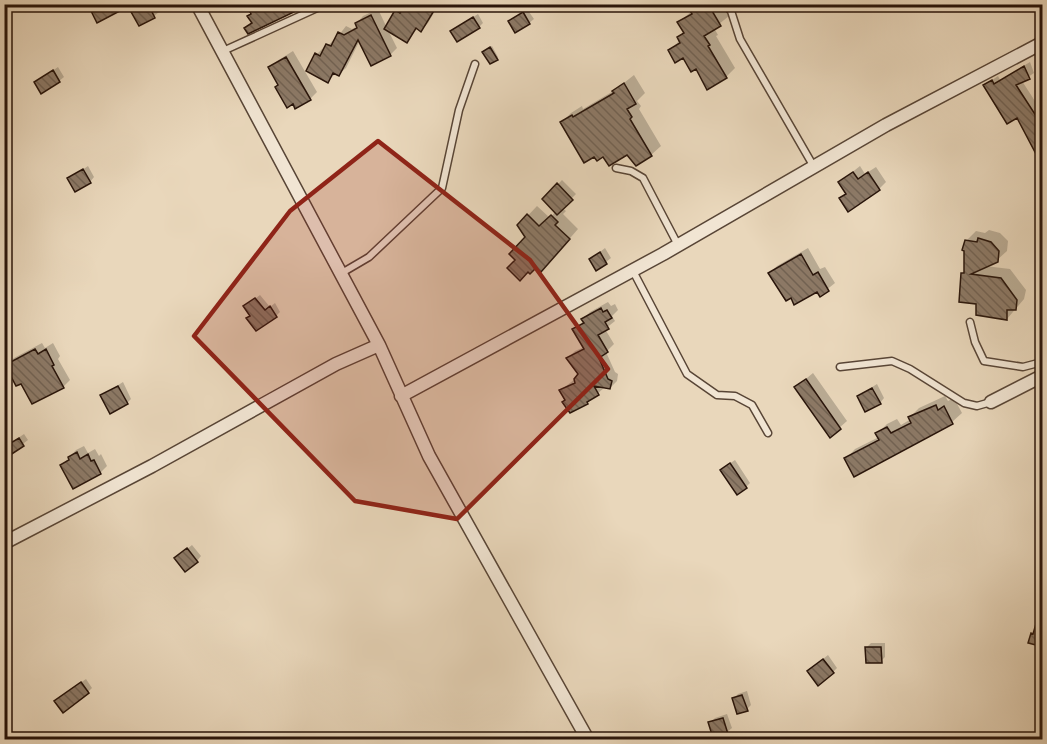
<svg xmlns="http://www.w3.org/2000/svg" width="1047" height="744" font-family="'IM FELL Double Pica',serif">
	<defs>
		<pattern id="building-back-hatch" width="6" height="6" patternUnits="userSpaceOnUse" patternTransform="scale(1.5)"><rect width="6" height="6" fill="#8c7966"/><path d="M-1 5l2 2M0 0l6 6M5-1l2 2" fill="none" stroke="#726252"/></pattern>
	</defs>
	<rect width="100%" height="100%" fill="#e9d7bb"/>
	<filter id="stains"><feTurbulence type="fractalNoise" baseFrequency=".00333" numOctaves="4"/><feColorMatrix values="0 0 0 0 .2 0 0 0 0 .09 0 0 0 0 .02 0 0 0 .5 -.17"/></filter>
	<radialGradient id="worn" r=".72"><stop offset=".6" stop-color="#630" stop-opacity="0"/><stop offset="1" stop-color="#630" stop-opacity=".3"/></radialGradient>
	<!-- shadow -->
	<path fill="#0003" d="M139,4H155L159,12L154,16L132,10Z
		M248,4H300L295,10L246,28L252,21V13Z
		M403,4H439L428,23L421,30L418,28L407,41L388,30L397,48L390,55L360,40L346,68L339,74L336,73L328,81L317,54L324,47L326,48L335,38L336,39L346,26L352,29L358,26L357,23L363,16L378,9L387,28L396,11Z
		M688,4H713L715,8L722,4L729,16L714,28L718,35L716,36L735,68L726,77L696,67L684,56L669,51L680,40L679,38L685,31L679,22L692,11Z
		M527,9L534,19L529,23L510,21Z
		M478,14L483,23L479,27L452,31Z
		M492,46L498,57L497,59L486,50Z
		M293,51L317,92L310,99L293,102L270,67L277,61Z
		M1030,62L1034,73L1022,81L1042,112V149L1037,152L1017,116L985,85L998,76L1000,80Z
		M58,67L64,77L59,81L36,82Z
		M634,75L645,93L637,101L641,106L639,109L661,146L651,155L628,153L604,155L562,122L571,113L582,106L583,109L615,90Z
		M88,166L94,177L90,182L69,179Z
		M860,166L865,174L876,167L886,182L879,189L841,199L847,192L840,182Z
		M562,180L576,194L562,208L566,211L563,214L578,229L550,261L536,266L527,237L519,225L537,206L550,218L556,211L544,199Z
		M989,230L1000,233L1008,241L1007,251L997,260L985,266L1010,269L1026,290L1024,299L1007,319L977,302L963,273L965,271L966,241L976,231L985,233Z
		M605,248L611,258L597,269L591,259Z
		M808,248L820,269L825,267L835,283L820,295L817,290L770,273L777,266Z
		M260,295L270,307L275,303L280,312L276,316H251L245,306Z
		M608,302L611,306L615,304L618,310L612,316L615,321L605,329L614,344L606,352L615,372L618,374L617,381L610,388L605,387L587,403L566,400L561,390L580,375L568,358L575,351L584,347L574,329L584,321L583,319L590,312Z
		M42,343L45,348L53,343L60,356L58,359L70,380L63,387L22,382L7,365L14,358Z
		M813,373L847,421L830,436L796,387Z
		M123,382L131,399L127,403L101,396Z
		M877,384L884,398L880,403L858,396Z
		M945,396L948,401L954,398L962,413L952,422L855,475L846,459L855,449L879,437L877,434L887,424L897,419L901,425L911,419L910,417L919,408Z
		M24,434L28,440L8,455V445Z
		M84,446L88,453L95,449L99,456L101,454L107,466L100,473L62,465L76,450Z
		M735,460L750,483L746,487L726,466Z
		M192,545L201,556L197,561L181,554Z
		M1042,619V646L1030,642L1037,624Z
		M871,643H885V657L881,661L867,647Z
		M828,655L837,668L833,672L813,667Z
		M86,679L92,688L88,692L60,697Z
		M747,691L751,705L747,709L734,699L738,694Z
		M727,714L732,728L727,732L710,723L715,718Z
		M527,731L533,740H516L518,737Z"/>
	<!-- building -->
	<path fill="url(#building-back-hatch)" stroke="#28140a" stroke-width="1.5" d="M91,4H133L97,23L90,9L92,7Z
		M141,4H148L155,18L139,26L130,10Z
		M255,4H292L296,11L248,34L244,28L252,23L247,16L251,14L248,8Z
		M405,4H427L435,9L421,32L416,28L407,43L384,29L395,10L400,13Z
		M686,4H708L721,26L704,36L710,45L708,46L727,78L707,90L696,69L691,72L683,58L675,63L668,50L680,43L677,37L684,33L677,22L692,14Z
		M523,12L530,24L515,33L508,21Z
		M371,15L391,56L371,66L358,40L339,76L333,73L328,83L306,71L315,53L320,56L326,44L331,46L338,32L344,35L357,28L355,23Z
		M473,17L480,28L457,42L450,31Z
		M490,47L498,60L490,64L482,52Z
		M286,57L311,100L295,109L293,104L287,108L275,87L278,85L268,67Z
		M1024,66L1030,79L1016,85L1042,125V151L1036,154L1017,118L1007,124L983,85L992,80L994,84Z
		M53,70L60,82L41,94L34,82Z
		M624,83L636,104L627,109L632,117L630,119L652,156L636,166L627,155L609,166L603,157L597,161L594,157L584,163L560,122L572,115L573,117L614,93L612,91Z
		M83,169L91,183L75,192L67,178Z
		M853,172L858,179L868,172L880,190L848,212L839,198L846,194L838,182Z
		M557,183L573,200L557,215L542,199Z
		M527,214L539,226L551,215L558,222L555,225L570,239L541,272L536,268L530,274L528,272L520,281L507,268L515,260L509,254L525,237L517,225Z
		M978,238L991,242L999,251L998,262L971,274L1001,278L1017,300L1016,310H1007V320L976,315V304L959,302L961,273H964V251L962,250L965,240L977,242Z
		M600,252L607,264L596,271L589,259Z
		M801,254L813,275L818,272L829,291L820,297L817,292L794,305L791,298L786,301L768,273Z
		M255,298L265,310L270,306L277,317L256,331L246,318L250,316L243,306Z
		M601,308L603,312L607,310L612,318L605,322L609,329L598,335L608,352L599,358L608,379L612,381L610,389L594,386L599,395L587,402L588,404L570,413L562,402L565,400L559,390L575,383L574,379L578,374L566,358L584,349L572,329L584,323L581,319Z
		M35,349L38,354L46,349L54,365L52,366L64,388L32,404L21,384L16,386L5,365Z
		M806,379L841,429L830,438L794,387Z
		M118,386L128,404L110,414L100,395Z
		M872,388L881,404L865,412L857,396Z
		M936,405L938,410L944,406L953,424L854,477L844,458L879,440L875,433L887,427L891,433L911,423L908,417Z
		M19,438L24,446L4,459V447Z
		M77,452L80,459L88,454L91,461L94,460L101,474L73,489L60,465L69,460L68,457Z
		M730,463L747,488L737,495L720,470Z
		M187,548L198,562L185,572L174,558Z
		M1040,610L1042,611V638L1040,646L1028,643L1031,633L1033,634Z
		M865,647H881L882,663H866Z
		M823,659L834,673L818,686L807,671Z
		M81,682L89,693L63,713L54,701Z
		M742,695L748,711L737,714L732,698Z
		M723,718L728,734L713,738L708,722Z"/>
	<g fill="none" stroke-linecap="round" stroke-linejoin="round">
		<!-- lane casing -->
		<g stroke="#584536" stroke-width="9">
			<path id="lane" d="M724,4L731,11L740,39L814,167
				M223,51L326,4
				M616,168L631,171L643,178L678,245
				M633,271L687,374L717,395L735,396L752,405L768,433
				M340,274L369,257L442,188L459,110L475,64
				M970,322L975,342L984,361L1023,367L1042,362
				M840,367L892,361L910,369L964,403L977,406L991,402"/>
		</g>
		<!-- street casing -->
		<g stroke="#584536" stroke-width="15">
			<path id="street" d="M197,4L379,345L429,456L588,740
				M401,396L663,254L886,125L1042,43
				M991,402L1042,376
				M4,543L152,466L336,364L379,345"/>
		</g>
		<!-- lane -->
		<use href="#lane" stroke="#f1e5d3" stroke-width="6"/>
		<!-- street -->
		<use href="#street" stroke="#f1e5d3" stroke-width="12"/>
	</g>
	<!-- marked area -->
	<path fill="#8f2418" fill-opacity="0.2" stroke="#8f2418" stroke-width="4.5" stroke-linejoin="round" d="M378,141L530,260L608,369L457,519L355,501L194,336L290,211Z"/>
	<!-- margin -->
	<rect width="1047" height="744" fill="none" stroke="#e9d7bb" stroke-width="24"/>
	<rect x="6" y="6" width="1035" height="732" fill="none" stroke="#28140a" stroke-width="3"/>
	<rect x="12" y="12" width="1023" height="720" fill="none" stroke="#28140a" stroke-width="1.5"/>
	<rect width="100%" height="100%" filter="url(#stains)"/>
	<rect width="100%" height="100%" fill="url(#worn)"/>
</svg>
